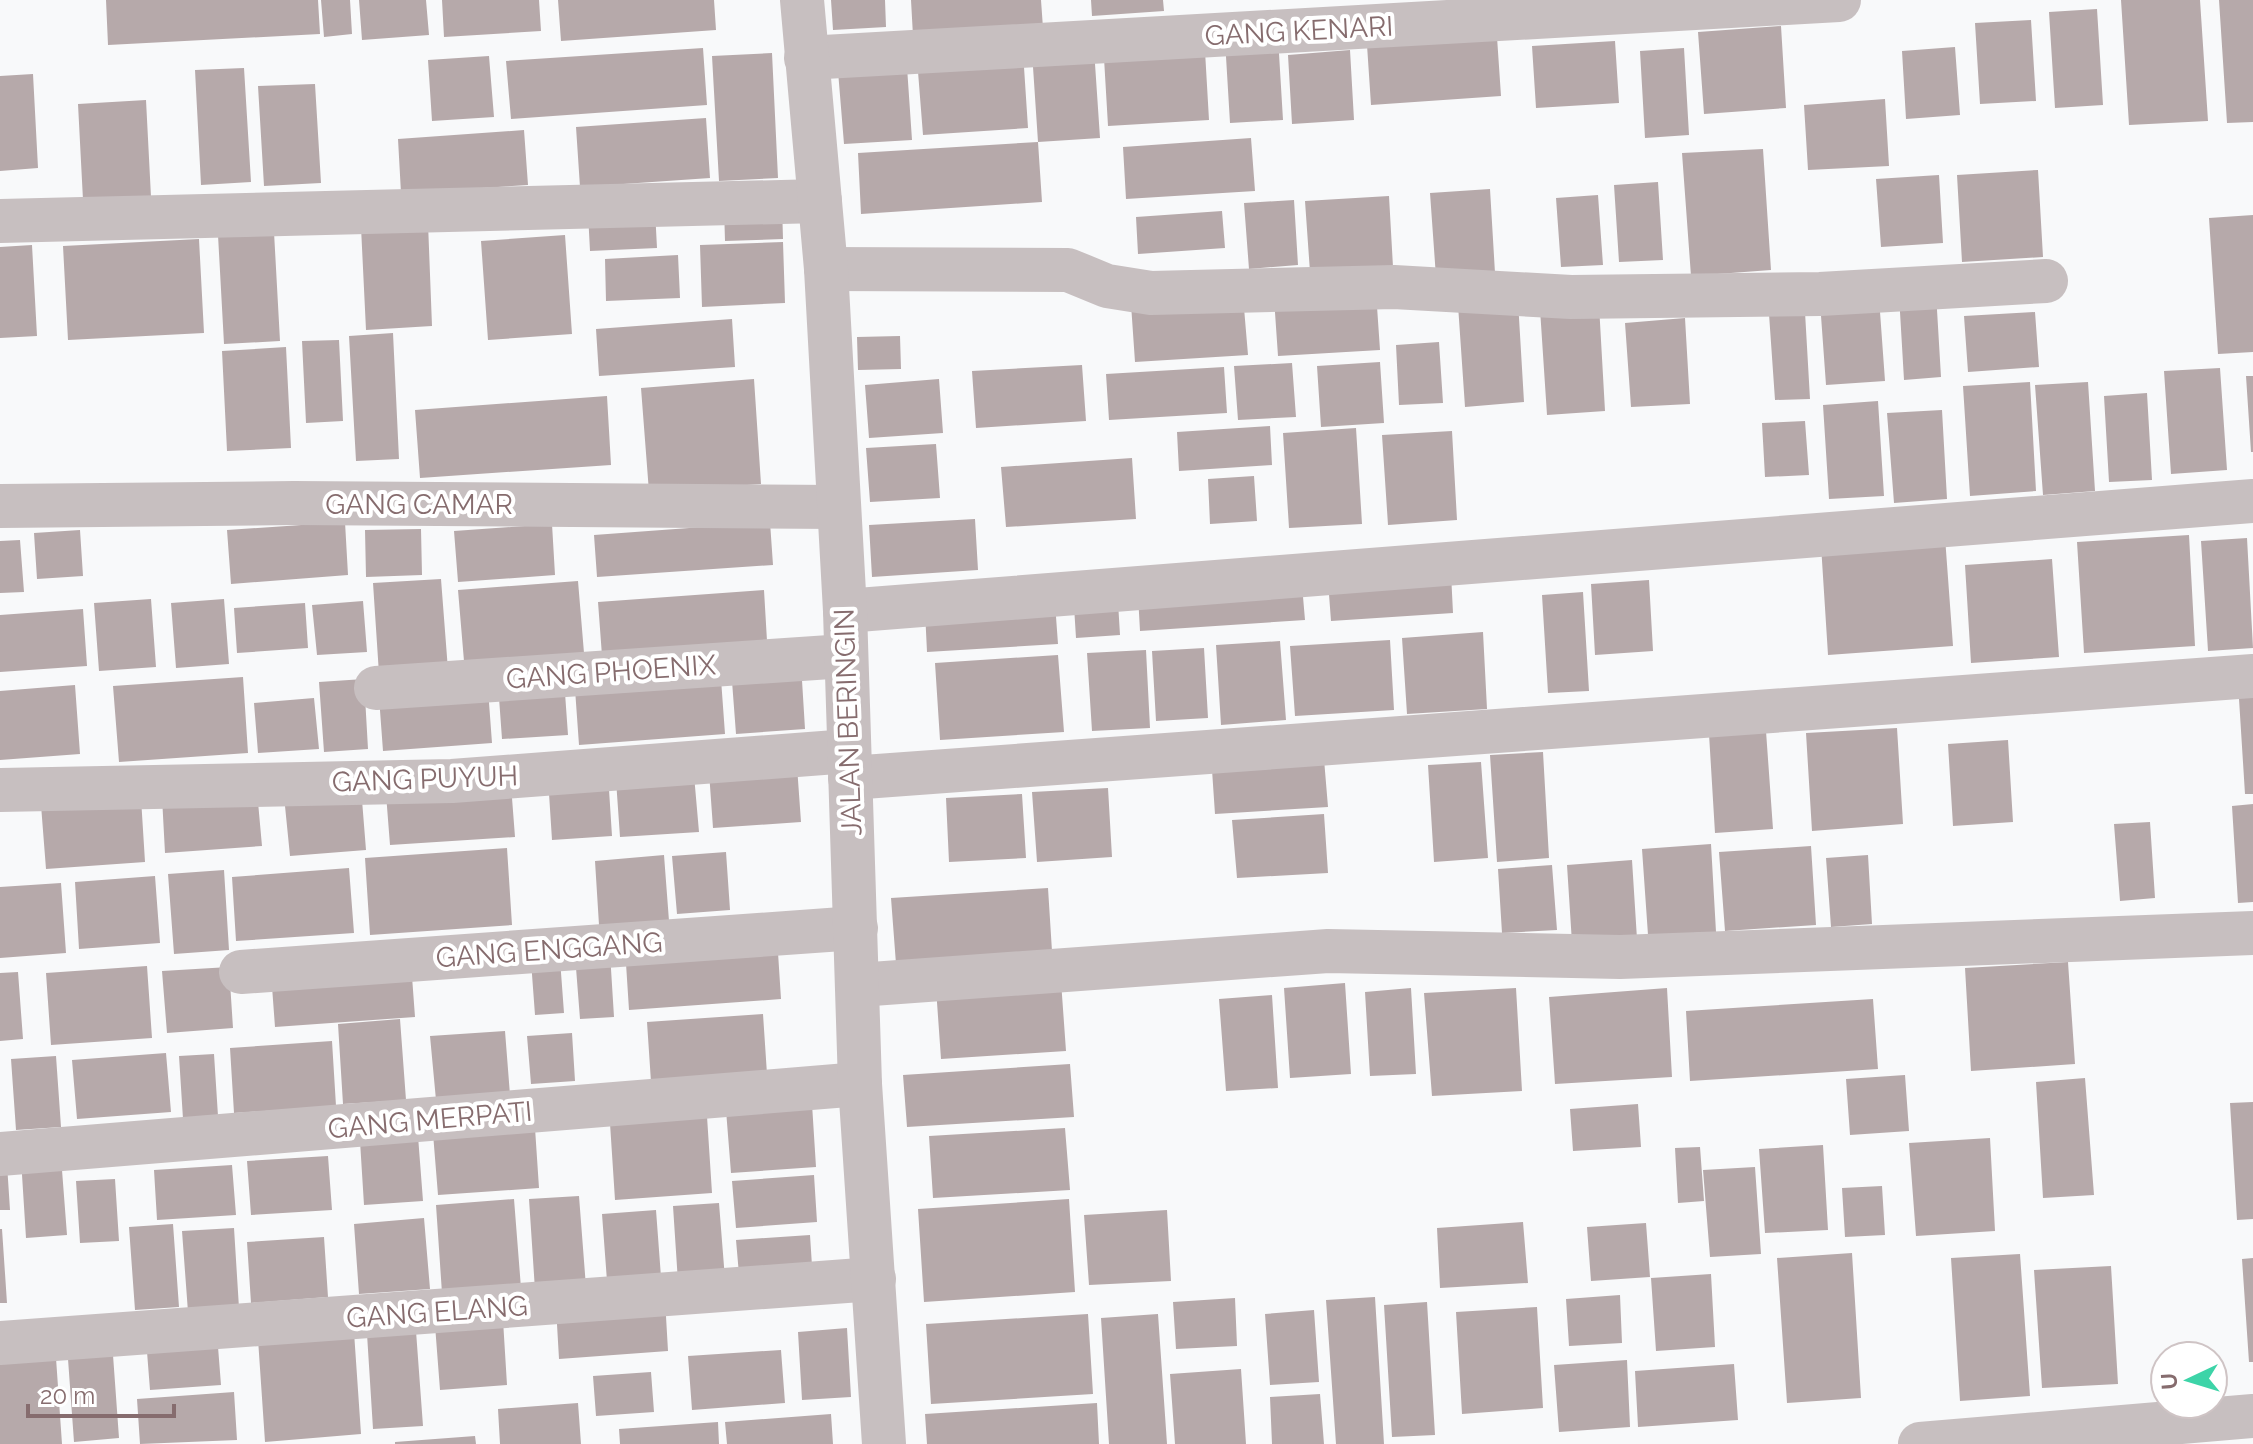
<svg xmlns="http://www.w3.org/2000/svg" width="2253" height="1444" font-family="Raleway,sans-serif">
	<rect width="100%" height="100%" fill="#f8f9fa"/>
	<!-- building -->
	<path fill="#b6a9aa" d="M106,0H318L320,34L108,45Z
		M321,0H350L352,34L324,37Z
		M359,0H426L429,35L362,40Z
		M442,0H539L541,31L444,37Z
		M558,0H714L716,30L561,41Z
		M831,0H885L886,27L833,30Z
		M911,0H1041L1043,28L913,36Z
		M1091,0H1163L1164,11L1092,16Z
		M2121,0H2200L2208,121L2129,125Z
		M2219,0H2253V122L2227,123Z
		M2097,9L2103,105L2055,108L2049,12Z
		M2031,20L2036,101L1980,104L1975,23Z
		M1781,26L1786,108L1704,114L1698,32Z
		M1278,37L1283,120L1230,123L1225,40Z
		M1497,37L1501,96L1371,105L1367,45Z
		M1615,41L1619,103L1536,108L1532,46Z
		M1955,47L1960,115L1906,119L1902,51Z
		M703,48L707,105L511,119L506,61Z
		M1684,48L1689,135L1645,138L1640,51Z
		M1094,49L1100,138L1038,142L1032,52Z
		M1350,50L1354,120L1292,124L1288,55Z
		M1205,51L1209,120L1108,126L1104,58Z
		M1023,52L1028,128L923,135L917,59Z
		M772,53L778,178L719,181L712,56Z
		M489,56L494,117L432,121L428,60Z
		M907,67L912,140L844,144L838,71Z
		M244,68L251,182L201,185L195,70Z
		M33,74L38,168L0,171V76Z
		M315,84L321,183L264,186L258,86Z
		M1885,99L1889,166L1808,170L1804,105Z
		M146,100L151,197L83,200L78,104Z
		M706,118L710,178L580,187L576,127Z
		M524,130L528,185L401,193L398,139Z
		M1251,138L1255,191L1126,199L1123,147Z
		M1038,142L1042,202L861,214L858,153Z
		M1763,149L1771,270L1691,276L1682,153Z
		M2038,170L2043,257L1962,262L1957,175Z
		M1939,175L1943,243L1881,247L1876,179Z
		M1658,182L1663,260L1619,262L1614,185Z
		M1490,189L1495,273L1436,277L1430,193Z
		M1598,195L1603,265L1561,267L1556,198Z
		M1389,196L1393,267L1310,272L1305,201Z
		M1294,200L1298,265L1249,269L1244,203Z
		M782,205L783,239L725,241L724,207Z
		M655,210L657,248L590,251L588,213Z
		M1222,211L1225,248L1138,254L1136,217Z
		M2253,215V352L2218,354L2209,218Z
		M428,223L432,326L366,330L361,227Z
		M274,232L280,341L224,344L218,235Z
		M565,235L572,334L488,340L481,241Z
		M199,239L204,333L68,340L63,246Z
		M783,242L785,303L702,307L700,245Z
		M32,245L37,336L0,338V247Z
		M678,255L680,298L606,301L605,259Z
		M1376,292L1380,350L1278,356L1274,298Z
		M1936,293L1941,377L1904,380L1899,295Z
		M1243,296L1248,355L1135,362L1131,304Z
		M1879,298L1885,381L1826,385L1820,302Z
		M1518,301L1524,402L1465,407L1458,305Z
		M1599,305L1605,411L1547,415L1540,309Z
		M1805,312L1810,399L1775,400L1769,314Z
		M2035,312L2039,367L1968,372L1964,316Z
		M1685,318L1690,404L1631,407L1625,323Z
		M732,319L735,367L599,376L596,329Z
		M393,333L399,459L356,461L349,336Z
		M900,336L901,369L858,370L857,337Z
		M339,340L343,421L306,423L302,341Z
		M1439,342L1443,403L1399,405L1396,345Z
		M286,347L291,448L227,451L222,351Z
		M1380,362L1384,423L1321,427L1317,366Z
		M1292,363L1296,417L1238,420L1234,366Z
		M1082,365L1086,421L976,428L972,371Z
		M1224,367L1227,413L1109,420L1106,374Z
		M2220,368L2227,470L2171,474L2164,371Z
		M2246,376H2253V452H2251Z
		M754,379L761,484L649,492L641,388Z
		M939,379L943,433L869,438L865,385Z
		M2030,382L2036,491L1970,496L1963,386Z
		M2088,382L2095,491L2043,495L2035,385Z
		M2147,393L2152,480L2109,482L2104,396Z
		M607,396L611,465L420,478L415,410Z
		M1878,401L1884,496L1829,499L1823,405Z
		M1942,410L1947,499L1894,503L1887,413Z
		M1805,421L1809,475L1765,477L1762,423Z
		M1270,426L1272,465L1179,471L1177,432Z
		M1356,428L1362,524L1289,528L1283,433Z
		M1452,431L1457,520L1388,525L1382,435Z
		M936,444L940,498L870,502L866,448Z
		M1132,458L1136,519L1006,527L1001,467Z
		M1254,476L1257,521L1210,524L1208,479Z
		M975,519L978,570L872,577L869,525Z
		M345,522L348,575L231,584L227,530Z
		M770,522L773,565L597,577L594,535Z
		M552,524L555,575L458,582L454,531Z
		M421,529L422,575L366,577L365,530Z
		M80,530L83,576L37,579L34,533Z
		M2189,535L2195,646L2084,653L2077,542Z
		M1945,537L1953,646L1828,655L1821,545Z
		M2247,538L2253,648L2208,651L2201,541Z
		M20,540L24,592L0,593V541Z
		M2052,559L2059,657L1971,663L1965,565Z
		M1451,573L1453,613L1331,621L1328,581Z
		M441,579L448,670L379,674L373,583Z
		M1649,580L1653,651L1595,655L1591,584Z
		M578,581L585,665L465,673L458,590Z
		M1302,585L1305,620L1140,631L1138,595Z
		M764,590L768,658L603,669L598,602Z
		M1583,592L1589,691L1548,693L1542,595Z
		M151,599L156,667L99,671L94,603Z
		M224,599L229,664L176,668L171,603Z
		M363,601L367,652L317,655L312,605Z
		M1118,602L1120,635L1076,638L1074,606Z
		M305,603L308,648L237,653L234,608Z
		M1055,603L1058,644L927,652L925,611Z
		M83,609L87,666L0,672V615Z
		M1483,632L1487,709L1407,714L1402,638Z
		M1390,640L1394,710L1295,716L1290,646Z
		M1280,641L1286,720L1221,725L1216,645Z
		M1204,648L1208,718L1156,721L1152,651Z
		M1146,650L1150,728L1092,731L1087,653Z
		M1058,655L1064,732L940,740L935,663Z
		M801,664L805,729L736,734L731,668Z
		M243,677L248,753L119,762L113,686Z
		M364,679L368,749L324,752L319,682Z
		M564,679L568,735L502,739L498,684Z
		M721,679L725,734L579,745L575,689Z
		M2253,682V794H2245L2238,683Z
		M75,685L80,754L0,760V691Z
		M488,689L492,743L383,751L379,697Z
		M314,698L319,749L258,753L254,703Z
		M1897,728L1903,824L1812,831L1806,733Z
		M1766,731L1773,829L1715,833L1709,734Z
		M2008,740L2013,822L1953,826L1948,744Z
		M1323,747L1328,807L1215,814L1211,755Z
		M1543,752L1549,858L1497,862L1490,755Z
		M1481,762L1488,858L1434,862L1428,765Z
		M797,766L801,822L713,828L709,772Z
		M608,774L612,836L552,840L548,778Z
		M694,775L699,832L620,837L616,780Z
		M511,785L515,837L390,845L386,794Z
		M1108,788L1112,857L1037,862L1032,792Z
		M257,791L262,846L165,853L162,797Z
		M1022,794L1026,858L949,862L946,798Z
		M141,798L145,862L46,869L41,805Z
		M362,800L366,850L290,856L285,806Z
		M2253,804V902L2238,903L2232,806Z
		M1324,814L1328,873L1237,878L1232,820Z
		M2150,822L2155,898L2120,901L2114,824Z
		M1711,844L1716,932L1648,935L1642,849Z
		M1811,846L1816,925L1725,931L1719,852Z
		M507,848L512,925L370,935L365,858Z
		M726,852L730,910L677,914L672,856Z
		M664,855L669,921L599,925L595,861Z
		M1868,855L1872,924L1831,927L1826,858Z
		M1632,860L1637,939L1572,943L1567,865Z
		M1552,865L1557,930L1502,933L1498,869Z
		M349,868L354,933L236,941L232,877Z
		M224,870L229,950L174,954L168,874Z
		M155,876L160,943L79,949L75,882Z
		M61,883L66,953L0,958V887Z
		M1048,888L1053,967L897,977L891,898Z
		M777,937L781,999L629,1010L625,948Z
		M610,953L614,1017L580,1019L575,955Z
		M560,959L564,1013L535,1015L531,961Z
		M2068,962L2075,1064L1971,1071L1965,968Z
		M411,963L415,1017L275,1027L271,973Z
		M147,966L152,1038L51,1045L46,973Z
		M229,967L233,1028L167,1033L162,971Z
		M18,972L23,1039L0,1041V973Z
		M1061,981L1066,1051L941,1059L936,988Z
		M1345,983L1351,1074L1290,1078L1284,988Z
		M1411,988L1416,1074L1370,1076L1365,992Z
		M1516,988L1522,1091L1432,1096L1424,993Z
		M1667,988L1672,1077L1555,1084L1549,997Z
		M1272,995L1278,1088L1226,1091L1219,999Z
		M1873,999L1878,1069L1690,1081L1686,1011Z
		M763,1014L767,1074L651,1082L647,1022Z
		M400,1019L406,1100L343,1104L338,1024Z
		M505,1031L510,1095L436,1100L430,1036Z
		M572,1033L575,1081L531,1084L527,1036Z
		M332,1041L336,1106L234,1113L230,1048Z
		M166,1053L171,1112L77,1119L72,1060Z
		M214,1054L218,1116L183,1119L179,1056Z
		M56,1056L61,1127L16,1130L11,1059Z
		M1070,1064L1074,1117L907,1127L903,1075Z
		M1905,1075L1909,1131L1850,1135L1846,1079Z
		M2085,1078L2094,1195L2043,1198L2036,1082Z
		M706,1101L712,1193L615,1200L609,1108Z
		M2253,1102V1219L2237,1220L2230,1103Z
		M812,1104L816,1167L731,1173L726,1110Z
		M1638,1104L1641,1147L1573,1151L1570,1109Z
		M534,1113L539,1188L438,1195L432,1121Z
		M1065,1128L1070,1190L933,1198L929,1136Z
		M418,1136L423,1201L364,1205L360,1141Z
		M1990,1138L1995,1231L1916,1236L1909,1143Z
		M1823,1145L1828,1230L1765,1233L1759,1149Z
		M1700,1147L1704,1201L1678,1203L1675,1148Z
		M328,1156L332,1210L251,1215L247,1161Z
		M61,1157L67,1235L26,1238L21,1159Z
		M0,1164H7L10,1210H0Z
		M232,1165L236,1215L157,1220L154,1170Z
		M1755,1167L1761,1254L1710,1257L1703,1170Z
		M814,1175L817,1222L736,1228L732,1181Z
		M115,1179L119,1241L80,1243L76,1181Z
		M1882,1186L1885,1235L1845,1237L1842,1188Z
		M579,1196L586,1287L535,1290L529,1199Z
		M514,1199L521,1288L442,1293L436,1205Z
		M1069,1199L1075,1292L924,1302L918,1209Z
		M719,1203L725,1279L678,1282L673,1206Z
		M656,1210L661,1277L607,1281L602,1214Z
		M1167,1210L1171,1281L1089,1285L1084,1215Z
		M424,1218L430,1289L359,1294L354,1224Z
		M1523,1222L1528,1283L1440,1288L1437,1228Z
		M1646,1223L1650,1277L1591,1281L1587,1227Z
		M173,1224L179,1307L135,1310L129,1227Z
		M234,1228L239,1308L188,1312L182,1231Z
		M0,1229H2L7,1303H0Z
		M810,1235L813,1281L740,1286L736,1240Z
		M324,1237L328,1297L251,1303L247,1242Z
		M1852,1253L1861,1398L1787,1403L1777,1258Z
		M2020,1254L2030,1396L1960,1401L1951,1258Z
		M2253,1258V1362H2249L2242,1259Z
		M2111,1266L2118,1384L2042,1388L2034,1270Z
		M1711,1274L1715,1347L1656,1351L1651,1278Z
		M1620,1295L1622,1343L1569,1346L1566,1299Z
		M1375,1297L1384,1444H1336L1326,1300Z
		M1235,1298L1237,1346L1176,1349L1173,1302Z
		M665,1299L668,1351L559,1359L556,1307Z
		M1427,1302L1435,1435L1392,1437L1384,1305Z
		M1537,1307L1543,1408L1462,1414L1456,1312Z
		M1314,1310L1319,1382L1270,1385L1265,1314Z
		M1088,1314L1093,1394L931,1404L926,1324Z
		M1158,1314L1167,1444H1109L1101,1318Z
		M503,1320L507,1385L440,1390L435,1325Z
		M847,1328L851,1397L802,1400L798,1332Z
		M416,1331L423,1426L373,1429L367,1334Z
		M354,1332L361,1434L265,1442L258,1339Z
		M217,1334L221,1385L150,1390L146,1339Z
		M781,1350L785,1403L692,1410L688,1356Z
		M113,1355L119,1438L74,1442L68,1359Z
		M56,1358L62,1444H0V1362Z
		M1627,1360L1630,1427L1559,1432L1554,1365Z
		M1734,1364L1738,1420L1638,1427L1635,1371Z
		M1241,1369L1246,1444H1175L1170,1374Z
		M651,1372L654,1412L596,1416L593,1376Z
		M234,1392L237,1440L140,1444L137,1399Z
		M1320,1394L1324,1444H1272L1270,1397Z
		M578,1403L581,1444H500L498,1409Z
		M1097,1403L1099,1444H927L925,1414Z
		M831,1414L833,1444H727L725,1422Z
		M718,1422L719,1444H620L619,1429Z
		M475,1436L476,1444H395V1442Z"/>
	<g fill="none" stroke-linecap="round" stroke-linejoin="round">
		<!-- minor -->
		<path stroke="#c7bfc0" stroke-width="44" d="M806,58L1839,0
			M0,221L820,201
			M826,269L1068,270L1107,286L1151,293L1394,287L1571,297L1820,294L2046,281
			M0,506L294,503L838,507
			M845,611L2253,501
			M376,688L845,656
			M850,778L2253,676
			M0,790L452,781L849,751
			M241,972L856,928
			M858,985L1328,951L1620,957L2253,933
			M0,1154L860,1084
			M0,1343L874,1279
			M1920,1444L2253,1416"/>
		<!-- tertiary -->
		<path stroke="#c7bfc0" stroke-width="44" d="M802,0L826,269L845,611L860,1084L884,1444"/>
	</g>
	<g text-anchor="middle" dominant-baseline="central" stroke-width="8" stroke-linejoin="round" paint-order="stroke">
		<!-- street labels -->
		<g font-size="28" fill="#866c6e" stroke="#fff">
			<text transform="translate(1299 31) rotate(-3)">GANG KENARI</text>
			<text x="419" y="504">GANG CAMAR</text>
			<text transform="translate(611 672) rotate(-4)">GANG PHOENIX</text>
			<text transform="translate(848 722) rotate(-92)">JALAN BERINGIN</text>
			<text transform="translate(425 779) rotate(-2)">GANG PUYUH</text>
			<text transform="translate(549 950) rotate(-4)">GANG ENGGANG</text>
			<text transform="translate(430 1120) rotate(-5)">GANG MERPATI</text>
			<text transform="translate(437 1312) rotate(-4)">GANG ELANG</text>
		</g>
	</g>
	<!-- north arrow -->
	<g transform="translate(2189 1380) rotate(266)"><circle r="38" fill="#ffffff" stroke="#cfc4c5" stroke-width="2"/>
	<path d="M0-6L14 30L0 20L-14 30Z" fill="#3dd4a8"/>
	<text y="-12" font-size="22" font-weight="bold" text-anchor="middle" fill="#866c6e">U</text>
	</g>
	<!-- scale -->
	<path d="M28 1404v12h146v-12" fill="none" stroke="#866c6e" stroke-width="4"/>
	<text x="40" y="1404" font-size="24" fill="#866c6e" stroke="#ffffff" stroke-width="6" paint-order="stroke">20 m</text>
</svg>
